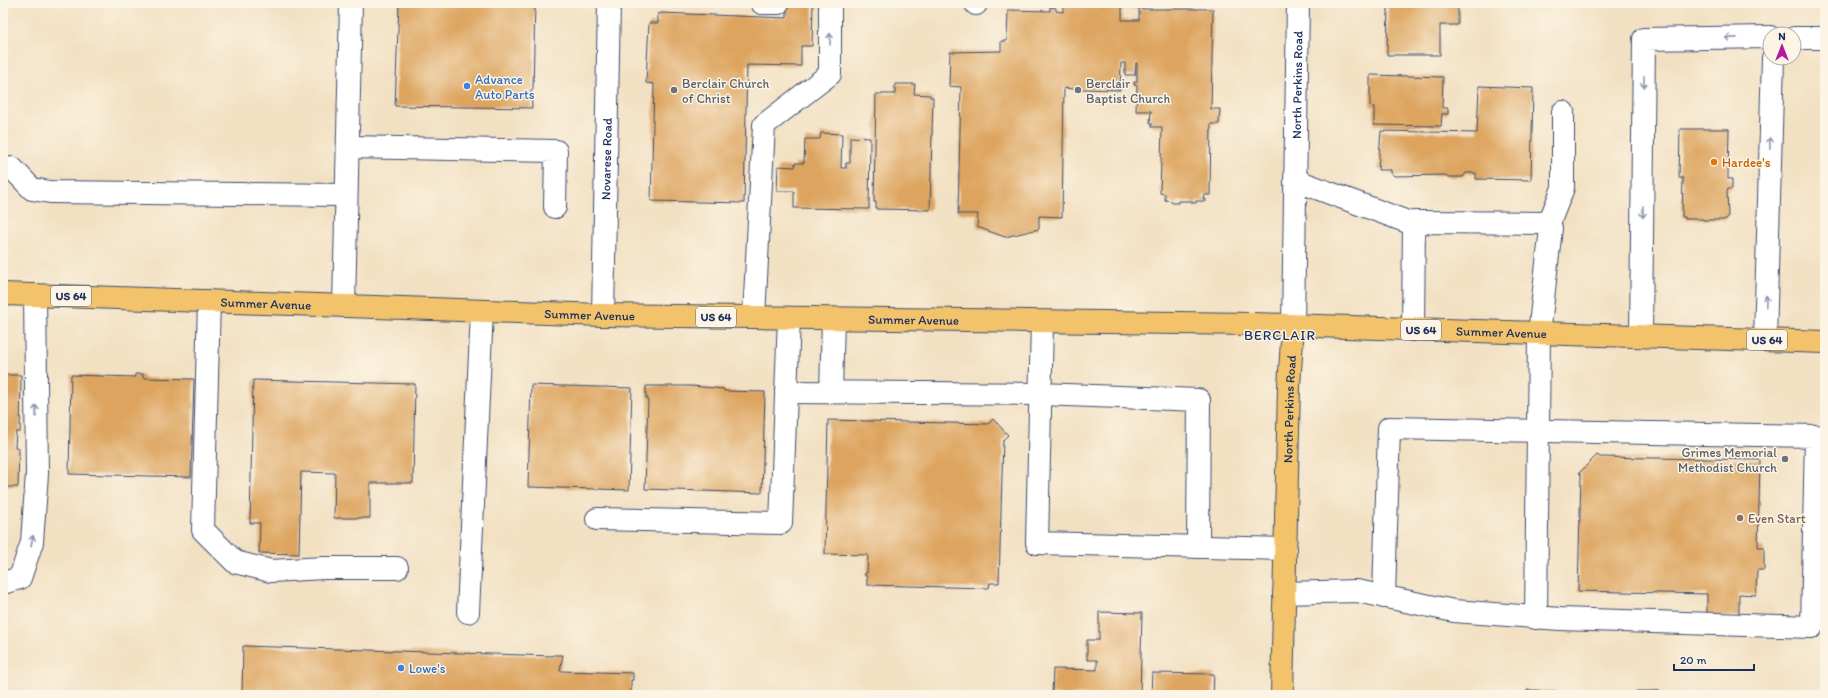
<svg xmlns="http://www.w3.org/2000/svg" width="1828" height="698" font-family="Itim,sans-serif">
	<rect width="100%" height="100%" fill="#fcf5e5"/>
	<filter id="ink" filterUnits="userSpaceOnUse"><feTurbulence type="fractalNoise" baseFrequency=".025" numOctaves="2"/><feDisplacementMap in="SourceGraphic" scale="8" xChannelSelector="R" yChannelSelector="G"/><feConvolveMatrix kernelMatrix="1 2 1 2 8 2 1 2 1" color-interpolation-filters="sRGB"/></filter>
	<filter id="wash" filterUnits="userSpaceOnUse"><feTurbulence type="fractalNoise" baseFrequency=".012" numOctaves="4" result="noise"/><feDisplacementMap in="SourceGraphic" scale="16" xChannelSelector="R" yChannelSelector="G"/><feGaussianBlur stdDeviation="0.9" result="paint"/><feColorMatrix in="noise" values="0 0 0 0 0 0 0 0 0 0 0 0 0 0 0 0 0 1.4 0 .05"/><feComposite in="paint" operator="in"/></filter>
	<g filter="url(#wash)">
		<rect width="100%" height="100%" fill="#f2e0c2"/>
		<g id="blocks">
			<!-- building -->
			<path fill="#dda45f" fill-rule="evenodd" d="M399,3H535L533,90H531L532,108L395,106Z
				M787,3H813L812,46H801V66L747,65L744,203L651,201L654,84L646,83L649,23H658V14L662,13L787,18Z
				M1063,3H1141V9H1213L1211,109H1220L1219,124H1211L1210,195H1204L1203,199H1206V201H1196V203H1192V201H1178V203H1172V201L1165,200V194L1160,193L1162,127H1152V123H1150L1151,111H1136L1137,85H1134V82H1137V63H1136L1135,75H1125V63H1121L1120,90L1081,89V90L1064,88L1062,217L1039,216V229L1005,237L977,227L978,214H958L961,87L949,86L950,52L1001,51V41H1007L1008,10L1050,11V7L1056,8V11L1063,12ZM1122,7L1139,8V20H1122Z
				M1388,3H1458V25H1440V55H1387Z
				M1370,75L1443,77L1442,108H1448V114H1442L1441,126L1374,125V107L1370,106Z
				M895,84H915L914,94L930,95V97H933L930,210L876,209V202H874L876,94H895Z
				M1479,86L1533,88L1531,180L1476,179V173H1466L1464,176L1462,177H1449L1445,175L1394,176L1391,173V170H1378L1381,131L1477,133Z
				M1680,129H1729L1728,175V179H1732V189H1728L1727,192L1728,217L1726,219L1723,220H1703V219H1685V217H1682L1683,178H1679Z
				M821,133L842,134L841,168H846V163H850V137L870,138L869,209L794,208V191H777L778,166L795,167V163H804L805,139H820Z
				M135,374H143V378L194,379L191,477L69,474L71,375L135,377Z
				M3,375H21L20,432H16L15,447L19,448L18,487H3Z
				M253,380L415,384L413,483H370V518H334L335,473L301,472L299,554L259,553L260,523H250Z
				M531,385L632,388L629,490L528,487Z
				M646,386H691L724,389V391L765,392L762,493L645,489L648,398H646Z
				M993,419L1008,435L1003,440L999,583H990L989,588L867,585V576H865V573H867L868,555L825,554L828,420L988,424Z
				M1597,455L1600,457L1760,460L1758,547H1764V570H1757L1756,595L1739,594V617L1707,616V594L1578,591L1581,475L1579,473Z
				M1099,612L1142,613L1140,695H1052L1053,669L1097,670V660H1087V640H1099Z
				M243,646L553,656V655H563L560,671L633,673V680H631V695H242Z
				M1152,673L1214,674L1213,695H1151Z
				M1527,690L1555,691V695H1527Z
				M1636,691H1660V695H1636Z"/>
		</g>
	</g>
	<g filter="url(#ink)">
		<use href="#blocks" fill-opacity="0" stroke="#3b4a6d" stroke-width="1"/>
		<g fill="none" stroke-linecap="round" stroke-linejoin="round">
			<!-- minor casing -->
			<g stroke="#3b4a6d" stroke-width="24">
				<g id="minor">
					<path d="M762,3H778"/>
					<path d="M976,4V3"/>
					<path d="M1794,38H1825"/>
					<path d="M348,147L556,151L555,207"/>
					<path d="M12,168L32,189L50,192L346,195"/>
					<path d="M1295,180L1413,224"/>
					<path d="M1549,223L1563,188V112"/>
					<path d="M209,301L203,530L235,562L271,571L324,568H397"/>
					<path d="M344,306L351,3"/>
					<path id="s1" d="M603,315L609,3"/>
					<path d="M754,317L764,125L830,74V3"/>
					<path d="M1042,322L1037,543L1286,549"/>
					<path id="s2" d="M1293,326L1298,3"/>
					<path d="M1413,330L1414,222L1549,223L1551,228L1539,334L1536,618"/>
					<path d="M1641,336L1644,39L1770,37"/>
					<path d="M1765,340L1773,58"/>
					<path d="M786,392L1040,394L1199,400L1198,547"/>
					<path d="M831,392L833,319"/>
					<path d="M597,519L781,523L789,318"/>
					<path d="M3,583L20,578L32,542L37,474L35,295"/>
					<path d="M1284,593L1357,591L1454,611L1560,619L1812,627L1816,436L1389,428L1384,597"/>
					<path d="M468,612L482,311"/>
				</g>
			</g>
			<!-- major casing -->
			<g stroke="#3b4a6d" stroke-width="24">
				<g id="major">
					<path id="s3" d="M3,294L603,315L1253,324L1825,342"/>
					<path id="s4" d="M1282,695L1289,386L1293,326"/>
				</g>
			</g>
			<!-- minor -->
			<use href="#minor" stroke="#fff" stroke-width="22"/>
			<!-- major -->
			<use href="#major" stroke="#f2c36a" stroke-width="22"/>
		</g>
		<!-- one-way arrows -->
		<defs><path id="oneway-shaft" d="M-6 0H5M1.5-3L5.5 0L1.5 3" fill="none" stroke-width="1.6" stroke-linecap="round" stroke-linejoin="round"/></defs>
		<g stroke="#8d97ae">
			<use href="#oneway-shaft" transform="translate(1731 38) rotate(179)"/>
			<use href="#oneway-shaft" transform="translate(830 39) rotate(-90)"/>
			<use href="#oneway-shaft" transform="translate(1644 82) rotate(91)"/>
			<use href="#oneway-shaft" transform="translate(1770 143) rotate(-88)"/>
			<use href="#oneway-shaft" transform="translate(1643 212) rotate(91)"/>
			<use href="#oneway-shaft" transform="translate(1766 301) rotate(-88)"/>
			<use href="#oneway-shaft" transform="translate(36 411) rotate(-91)"/>
			<use href="#oneway-shaft" transform="translate(32 541) rotate(-80)"/>
		</g>
	</g>
	<!-- markers -->
	<g fill="#3f7fe0" stroke="#fcf5e5" stroke-width="1.5">
		<circle cx="467" cy="86" r="4"/>
		<circle cx="401" cy="668" r="4"/>
	</g>
	<g fill="#6b7280" stroke="#fcf5e5" stroke-width="1.5">
		<circle cx="674" cy="90" r="4"/>
		<circle cx="1078" cy="90" r="4"/>
		<circle cx="1785" cy="459" r="4"/>
	</g>
	<circle fill="#e8710a" stroke="#fcf5e5" stroke-width="1.5" cx="1714" cy="162" r="4"/>
	<circle fill="#8d6e63" stroke="#fcf5e5" stroke-width="1.5" cx="1740" cy="518" r="4"/>
	<g text-anchor="middle" dominant-baseline="central" stroke-width="3" stroke-linejoin="round" paint-order="stroke">
		<!-- shield labels -->
		<g fill="#fcf5e5" stroke="#5e6a86" stroke-width="1">
			<rect x="51" y="286" width="40" height="20" rx="3"/>
			<rect x="696" y="307" width="40" height="20" rx="3"/>
			<rect x="1401" y="320" width="40" height="20" rx="3"/>
			<rect x="1747" y="330" width="40" height="20" rx="3"/>
		</g>
		<g font-size="12" font-weight="bold" fill="#1b2f5e">
			<text x="71" y="296">US 64</text>
			<text x="716" y="317">US 64</text>
			<text x="1421" y="330">US 64</text>
			<text x="1767" y="340">US 64</text>
		</g>
		<!-- shop labels -->
		<g font-size="13" fill="#366cbe" stroke="#fcf5e5" text-anchor="start">
			<text x="475" y="79">Advance<tspan x="475" dy="15">Auto Parts</tspan></text>
			<text x="409" y="668">Lowe's</text>
		</g>
		<!-- worship labels -->
		<g font-size="13" fill="#5b616d" stroke="#fcf5e5" text-anchor="start">
			<text x="682" y="83">Berclair Church<tspan x="682" dy="15">of Christ</tspan></text>
			<text x="1086" y="83">Berclair<tspan x="1086" dy="15">Baptist Church</tspan></text>
			<text x="1777" y="452" text-anchor="end">Grimes Memorial<tspan x="1777" dy="15">Methodist Church</tspan></text>
		</g>
		<!-- street labels -->
		<g font-size="13" fill="#1b2f5e" stroke="#fcf5e5">
			<text stroke="none"><textPath href="#s2" startOffset="241">North Perkins Road</textPath></text>
			<text stroke="none"><textPath href="#s1" startOffset="156">Novarese Road</textPath></text>
			<text stroke="none"><textPath href="#s3" startOffset="263">Summer Avenue</textPath></text>
			<text stroke="none"><textPath href="#s3" startOffset="587">Summer Avenue</textPath></text>
			<text stroke="none"><textPath href="#s3" startOffset="911">Summer Avenue</textPath></text>
			<text stroke="none"><textPath href="#s3" startOffset="1499">Summer Avenue</textPath></text>
			<text stroke="none"><textPath href="#s4" startOffset="286">North Perkins Road</textPath></text>
		</g>
		<!-- food labels -->
		<g font-size="13" fill="#c56008" stroke="#fcf5e5" text-anchor="start">
			<text x="1722" y="162">Hardee's</text>
		</g>
		<!-- education labels -->
		<g font-size="13" fill="#785e54" stroke="#fcf5e5" text-anchor="start">
			<text x="1748" y="518">Even Start</text>
		</g>
		<!-- neighbourhood labels -->
		<g font-size="14" letter-spacing="1" fill="#1b2f5e" stroke="#fcf5e5">
			<text x="1280" y="335">BERCLAIR</text>
		</g>
	</g>
	<!-- margin -->
	<rect width="1828" height="698" fill="none" stroke="#fcf5e5" stroke-width="16"/>
	<!-- north arrow -->
	<g transform="translate(1782 46)"><circle r="19" fill="#fcf5e5" stroke="#a2a6af"/>
	<path d="M0-3L7 15L0 10L-7 15Z" fill="#b5179e"/>
	<text y="-6" font-size="11" font-weight="bold" text-anchor="middle" fill="#1b2f5e">N</text>
	</g>
	<!-- scale -->
	<path d="M1674 664v6h80v-6" fill="none" stroke="#1b2f5e" stroke-width="2"/>
	<text x="1680" y="664" font-size="12" fill="#1b2f5e" stroke="#fcf5e5" stroke-width="3" paint-order="stroke">20 m</text>
</svg>
